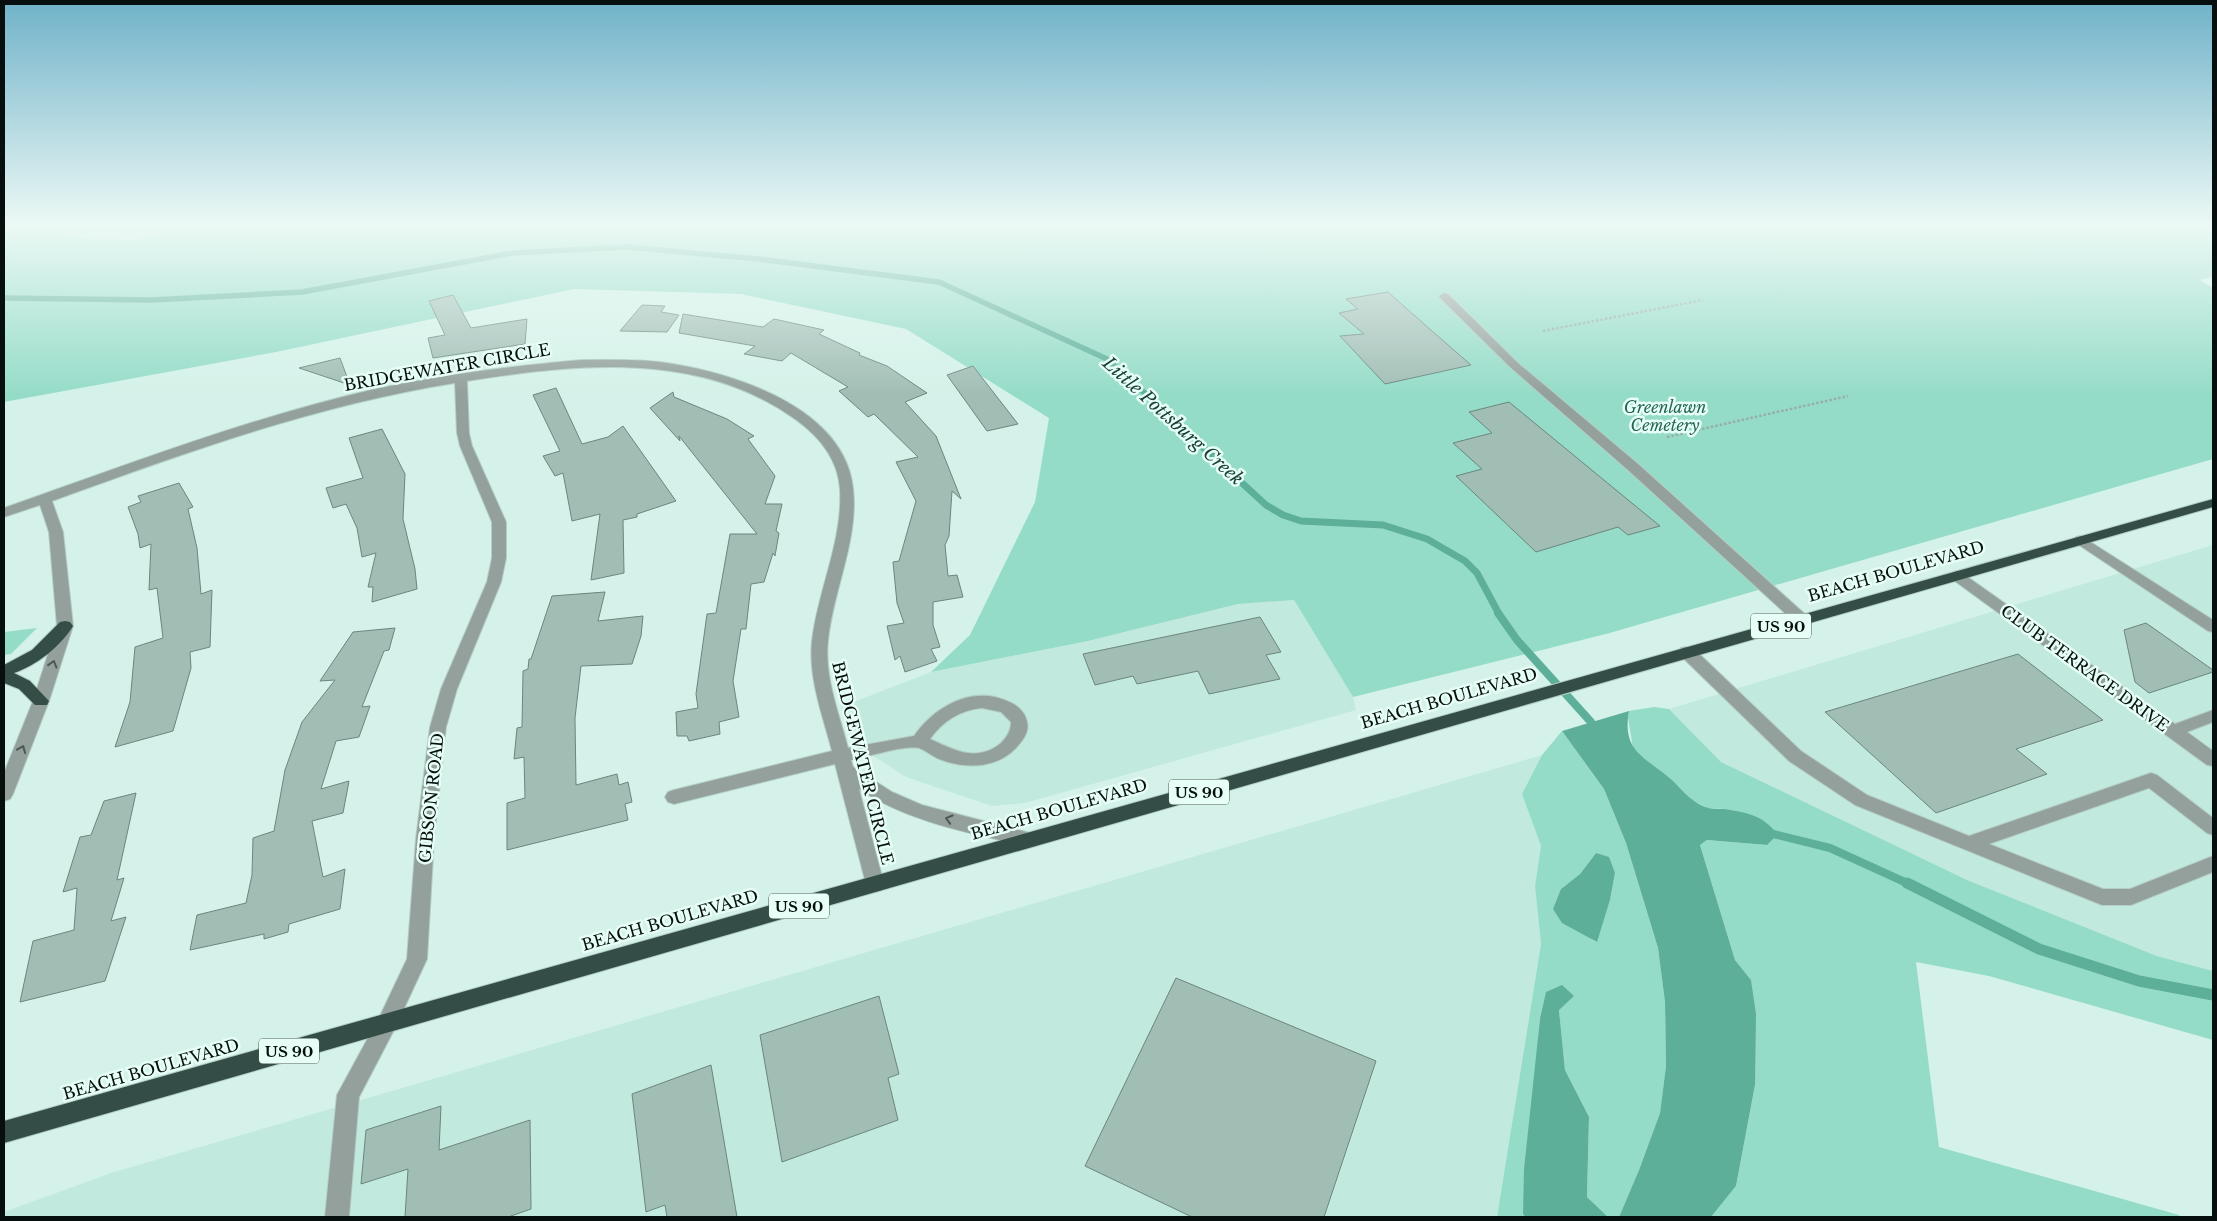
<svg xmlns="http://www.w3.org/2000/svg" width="2217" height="1221" font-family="'Libre Baskerville',serif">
	<rect width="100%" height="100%" fill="#d4f2e9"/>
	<!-- built -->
	<path fill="#c2e9dd" d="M23,223H202L135,240L80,238Z
		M2213,545V971L2157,956L1967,880L1721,762L1669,709Z
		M1294,600L1353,697L1356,710L1025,803L992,806L906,777L855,744L841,707L931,672L1088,641L1238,604Z
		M1542,755L1522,794L1541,846L1535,886L1541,944L1497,1217H4V1212L111,1173Z"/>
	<!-- green -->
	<path fill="#95dcc8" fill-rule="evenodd" d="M4,223H23L80,238L135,240L202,223H2213V277L2199,280L2213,288V459L1606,634L1353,697L1294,600L1238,604L1088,641L931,672L970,635L1035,502L1049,418L906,329L741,294L574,289L276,352L4,402Z
		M37,628L11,654L4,655V632Z
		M1654,707L1669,709L1721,762L1967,880L2157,956L2213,971V1040L1989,976L1916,962L1939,1147L2179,1215L2180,1217H1711L1736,1186L1755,1085L1751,980L1735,960L1700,845L1707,840L1767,845L1724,809L1707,808L1692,800L1666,775L1640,757L1633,748L1628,718L1629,711Z
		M1562,731L1604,789L1626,843L1658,948L1665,1002L1666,1066L1660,1113L1639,1170L1619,1217H1608L1587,1197L1589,1117L1565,1070L1559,1010L1540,1019L1523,1214L1525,1217H1497L1541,944L1535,886L1541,846L1522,794L1542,755ZM1596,853L1615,873L1610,900L1596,942L1581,932L1561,889L1580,874Z"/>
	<!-- water -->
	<path fill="#5daf9a" d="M1629,711C1622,749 1642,756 1666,775C1680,786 1689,801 1705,807C1711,809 1718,809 1724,809C1750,813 1761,815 1778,834L1767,845L1707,840L1700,845L1735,960L1751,980L1756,1014L1755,1085L1736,1186L1711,1217H1619L1639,1170L1660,1113L1666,1066L1665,1002L1658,948L1626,843L1604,789L1562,731Z
		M1596,853L1609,857L1615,873L1610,900L1597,942L1562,923L1553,909L1561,889L1580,874Z
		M1562,985L1574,996L1559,1010L1565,1070L1589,1117L1587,1197L1608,1217H1525L1523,1214L1524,1169L1540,1019L1546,992Z"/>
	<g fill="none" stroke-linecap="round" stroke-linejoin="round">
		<!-- stream-far3 -->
		<path stroke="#5daf9a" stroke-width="5.5" d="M4,298L152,300L302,292L512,253L626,247L759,259L939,282L1107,359L1149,397"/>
		<!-- stream-far2 -->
		<path stroke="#5daf9a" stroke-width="7" d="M1147,396L1266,505L1283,515L1301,521L1383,525L1427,539L1465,561L1477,573L1499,614"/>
		<!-- stream-far1 -->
		<path stroke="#5daf9a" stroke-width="8" d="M1498,613L1517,640L1591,722
			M1769,833L1830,848L1909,884"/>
		<!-- stream -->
		<path stroke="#5daf9a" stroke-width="11" d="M1907,883L2039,949L2139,981L2213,995"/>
	</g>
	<!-- building -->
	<path fill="#a1beb5" stroke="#6b867e" d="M1388,292L1424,324L1471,365L1385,384L1340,336L1364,334L1339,313L1358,309L1346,299Z
		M453,295L471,328L527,319L525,344L433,358L428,338L445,335L429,301Z
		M642,305L665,306L661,312L679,315L667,332L620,331Z
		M683,314L763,327L774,319L824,330L819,334L860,353L859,355L887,366L927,393L905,402L936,436L961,499L952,491L949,536L945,545L948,576L957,575L963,597L933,602V625L940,647L931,649L937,661L905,672L900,656L895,660L887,626L904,623L897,603L893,562L899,561L916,501L896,462L918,457L874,414L868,417L839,391L848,387L791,353L782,361L744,354L755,346L679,333Z
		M340,358L350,385L299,368Z
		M973,366L1018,424L987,431L947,375Z
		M556,388L582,444L608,437L623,426L676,501L637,514V517L623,520L624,573L591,580L600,514L572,521L563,473L555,476L543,456L560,451L533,395Z
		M673,392L674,397L727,419L754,436L748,439L775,476L765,504H782L776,531L779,533L775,556L773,553L764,582L751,584L746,629H741L733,681L739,717L719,722L720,734L689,741L687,736H677L676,712L698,708L696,694L707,614L716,613L730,534H757L679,436L680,441L650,408Z
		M1509,402L1633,504L1660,526L1628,535L1618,527L1536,552L1456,476L1482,469L1453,443L1492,433L1469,412Z
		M382,429L405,474L403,519L415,569L417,589L372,602L373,587H368L376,553L362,557L357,528L346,504L333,508L326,488L363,478L349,438Z
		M179,483L193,507L188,509L197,548L201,594L212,590L210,647L190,652L191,668L173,731L115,747L130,702L135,647L163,638L157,588L149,590L151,544L140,548L138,534L128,507L141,502L138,496Z
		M605,592L598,621L643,616L641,636L632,664L581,666L575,718L576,785L617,774L619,785L628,782L632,802L625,804L628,820L507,850V803L525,798L524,757L514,759L517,728L522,727L523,671L528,669L529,659H531L552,596Z
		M1260,617L1281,652L1266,655L1280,679L1209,694L1198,671L1137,684L1133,676L1095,685L1083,654Z
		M2146,623L2213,670V672L2149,693L2135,682L2124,630Z
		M395,628L389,650L384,651L362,707L370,706L359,737L336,741L321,789L349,781L343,813L312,821L323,877L345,869L340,909L289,924L288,932L264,939V934L190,950L197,915L246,903L252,875L253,838L274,831L285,770L302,722L335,680L320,681L353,632Z
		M2018,654L2103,720L2016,749L2047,774L1936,813L1825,712Z
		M136,793L117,880L124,878L111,921L126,917L105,981L20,1002L33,941L74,930L77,888L63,892L80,837L91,835L104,801Z
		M1176,978L1376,1061L1324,1217H1192L1085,1166Z
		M879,996L899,1074L888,1078L898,1120L782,1162L760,1035Z
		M711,1065L737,1217H667L665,1205L646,1212L632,1094Z
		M441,1106L439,1150L530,1120L531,1209L508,1217H405L408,1169L361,1184L366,1130Z"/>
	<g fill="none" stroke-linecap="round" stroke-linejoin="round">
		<!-- minor casing -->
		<g stroke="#b3cec6" stroke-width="2">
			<path id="minor" d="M1444,293L1448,294L1518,363L1638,464L1807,616L1810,620L1807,624H1797L1628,470L1510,367L1440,298L1439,296Z
				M581,360C607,360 634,359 660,362C729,371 844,406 853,488C859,540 833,590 828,641C824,677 839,713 848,748L914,736C931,711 963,690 995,697C1006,700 1018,704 1024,714C1030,725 1028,733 1021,742C1001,769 967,770 939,759C932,756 925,750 919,748C902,745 869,757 851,760L853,767L892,792L922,805L1030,833L1036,835L1039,840L1036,845L1030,847C971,833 910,823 859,789L884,884L882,890L875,892L868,890L866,884L835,764L674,804L668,802L665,797L668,792L674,790L832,751C823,716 808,678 812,641C818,590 843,541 840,489C838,459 819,436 795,419C699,350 576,364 467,381L469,433L472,446L506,522V558L501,582L457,689L446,727L434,839L427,959L394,1030L359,1097L349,1217H325L337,1095L380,1016L407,959L416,839L430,727L441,689L487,582L492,558V522L460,446L457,433L455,383C316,405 184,453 52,501L63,532L73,626L49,701L13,794L10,799L4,801V773L33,701L57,626L49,532L40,505L4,517V508C124,466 246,419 371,390C439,375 511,366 581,360ZM982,708L1001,712L1011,722C1011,731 1007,737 1001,743C977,763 954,750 930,739C943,721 960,710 982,708Z
				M2081,536L2213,620V632L2208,631L2076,543L2074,540L2076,537Z
				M1957,571L1962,573L2175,724L2213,710V722L2187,732L2213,751V766L2207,765L1952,579L1950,576L1952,573Z
				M1687,647L1693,648L1801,751L1867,795L1969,836L2145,775L2151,773L2157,775L2213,818V835L2207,833L2149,788L1989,844L2103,889H2130L2213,856V872L2131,905H2102L1855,805L1789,761L1681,656L1679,652L1681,648Z"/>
		</g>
		<!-- highway casing -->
		<g stroke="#b3cec6" stroke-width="2">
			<path id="highway" d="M2213,499V507L4,1143V1121Z
				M65,621L70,622L73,626C60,647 37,665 14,673L30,681L49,701L47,705H35L19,689L4,683V665L32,650L60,622Z"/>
		</g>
		<!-- path -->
		<path stroke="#96aea7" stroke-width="2.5" stroke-dasharray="2.5 2" stroke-linecap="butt" d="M1543,331L1703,300
			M1667,437L1848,396"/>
		<!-- minor -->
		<use href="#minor" fill="#94a09c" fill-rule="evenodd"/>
		<!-- highway -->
		<use href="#highway" fill="#344e47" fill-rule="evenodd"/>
	</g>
	<!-- one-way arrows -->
	<defs><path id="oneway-chevron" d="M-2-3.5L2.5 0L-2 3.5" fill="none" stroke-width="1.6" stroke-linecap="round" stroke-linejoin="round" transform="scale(1.25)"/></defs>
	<g stroke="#4d5854">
		<use href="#oneway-chevron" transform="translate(53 664) rotate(-73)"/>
		<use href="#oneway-chevron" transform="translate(22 749) rotate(-68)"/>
		<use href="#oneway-chevron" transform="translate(949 819) rotate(-164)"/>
	</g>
	<!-- sky -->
	<linearGradient id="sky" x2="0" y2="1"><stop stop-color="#70b2c9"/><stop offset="0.57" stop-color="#ecf9f5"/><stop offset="1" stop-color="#ecf9f5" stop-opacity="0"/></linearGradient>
	<rect width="2217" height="394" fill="url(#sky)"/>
	<g text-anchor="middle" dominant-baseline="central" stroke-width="5" stroke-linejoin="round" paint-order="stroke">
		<!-- shield labels -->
		<g fill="#e6fef6" stroke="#495753" stroke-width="1">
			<rect x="1751" y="613.5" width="60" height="25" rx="4"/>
			<rect x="1169" y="779.5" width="60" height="25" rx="4"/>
			<rect x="769" y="893.5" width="60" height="25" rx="4"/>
			<rect x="259" y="1038.5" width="60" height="25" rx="4"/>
		</g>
		<g font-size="15" font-weight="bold" fill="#060f0d">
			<text x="1781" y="626">US 90</text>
			<text x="1199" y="792">US 90</text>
			<text x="799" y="906">US 90</text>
			<text x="289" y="1051">US 90</text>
		</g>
		<!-- street labels -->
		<g font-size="16" fill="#060f0d" stroke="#e6fef6">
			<text transform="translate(447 367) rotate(-10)">BRIDGEWATER CIRCLE</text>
			<text transform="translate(1896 571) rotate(-16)">BEACH BOULEVARD</text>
			<text transform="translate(2085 668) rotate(36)">CLUB TERRACE DRIVE</text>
			<text transform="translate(1449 698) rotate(-16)">BEACH BOULEVARD</text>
			<text transform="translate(863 763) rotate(76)">BRIDGEWATER CIRCLE</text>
			<text transform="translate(431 798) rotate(-84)">GIBSON ROAD</text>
			<text transform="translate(1059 809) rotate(-16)">BEACH BOULEVARD</text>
			<text transform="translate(670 920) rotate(-16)">BEACH BOULEVARD</text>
			<text transform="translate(151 1069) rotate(-16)">BEACH BOULEVARD</text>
		</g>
		<!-- park labels -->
		<g font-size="16" font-style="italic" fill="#236455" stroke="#e6fef6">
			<text x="1665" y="407">Greenlawn<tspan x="1665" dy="18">Cemetery</tspan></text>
		</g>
		<!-- water labels -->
		<g font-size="18" font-style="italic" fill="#1b4138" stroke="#e6fef6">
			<text transform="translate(1173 421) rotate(42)">Little Pottsburg Creek</text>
		</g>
	</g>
	<!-- border -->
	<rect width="2217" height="1221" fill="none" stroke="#060f0d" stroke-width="10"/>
</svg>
